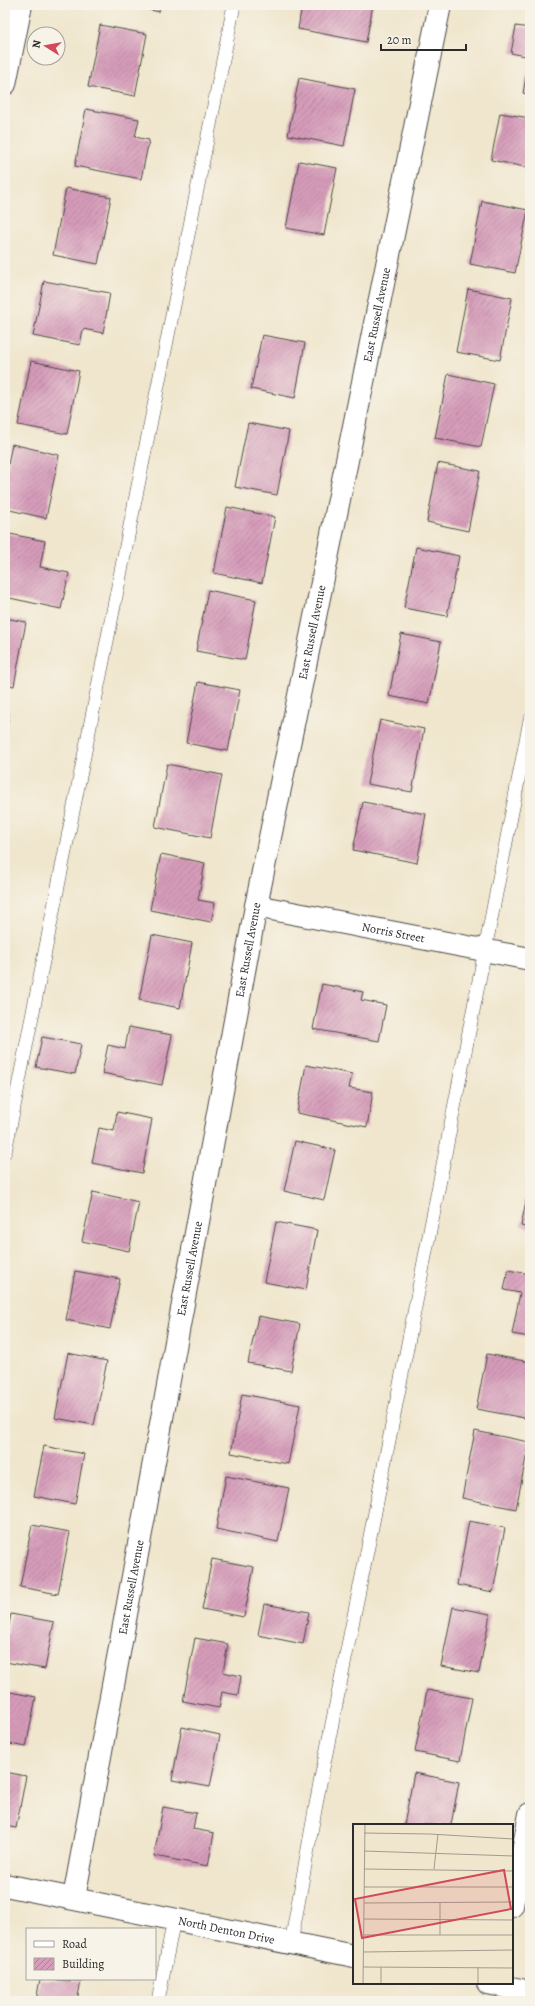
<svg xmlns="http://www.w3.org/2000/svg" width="535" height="2006" font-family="Alegreya,serif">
	<defs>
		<pattern id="building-hatch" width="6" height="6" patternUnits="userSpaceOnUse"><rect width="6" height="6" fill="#d69cba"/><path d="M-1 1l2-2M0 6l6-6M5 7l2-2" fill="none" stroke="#ae7f97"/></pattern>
	</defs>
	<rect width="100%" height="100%" fill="#f7f3e8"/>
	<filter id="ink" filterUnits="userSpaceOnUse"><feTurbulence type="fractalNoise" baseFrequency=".025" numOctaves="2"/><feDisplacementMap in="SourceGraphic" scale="8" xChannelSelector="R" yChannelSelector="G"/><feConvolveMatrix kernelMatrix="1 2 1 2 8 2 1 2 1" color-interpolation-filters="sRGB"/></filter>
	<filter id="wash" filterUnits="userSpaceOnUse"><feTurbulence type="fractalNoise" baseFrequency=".012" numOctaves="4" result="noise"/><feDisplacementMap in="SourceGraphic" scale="16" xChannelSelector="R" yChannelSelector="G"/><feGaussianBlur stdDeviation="0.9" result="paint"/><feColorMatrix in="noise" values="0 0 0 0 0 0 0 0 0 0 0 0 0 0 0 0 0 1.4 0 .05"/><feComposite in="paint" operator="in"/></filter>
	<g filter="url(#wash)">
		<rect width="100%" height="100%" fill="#f0e6cd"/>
		<g id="blocks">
			<!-- building -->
			<path fill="url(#building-hatch)" d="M129,5H160L159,12Z
				M302,5H373L366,42L298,29Z
				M100,25L147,34L135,96L88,87Z
				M516,26L530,28V57L511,53Z
				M529,61H530V95L523,93Z
				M299,78L355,89L344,146L288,135Z
				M86,109L139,119L135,137L149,140L141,179L75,166Z
				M500,113L530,118V168L491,160Z
				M299,161L337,168L324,235L286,228Z
				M66,188L111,197L98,264L53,255Z
				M482,201L528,210L515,273L470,264Z
				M44,281L110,293L103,333L83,329L80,345L33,336Z
				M468,289L512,298L500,360L456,352Z
				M262,335L305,343L295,398L251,389Z
				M31,361L79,371L67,434L18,425Z
				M448,374L494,384L481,447L435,438Z
				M248,423L289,431L277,495L235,487Z
				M12,444L59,455L46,518L5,509V480Z
				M438,463L480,471L468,531L427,522Z
				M227,507L275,517L262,583L214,573Z
				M5,533L45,541L40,567L69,573L61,609L5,597Z
				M416,547L459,556L447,616L404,608Z
				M208,590L256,600L245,660L196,651Z
				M5,618L26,622L14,686L5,684Z
				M401,634L441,642L429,704L389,696Z
				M198,682L240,690L228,751L186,743Z
				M5,712L9,713L6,733H5Z
				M380,720L424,729L412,792L367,784Z
				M167,764L222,775L210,838L155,827Z
				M363,802L426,814L417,863L353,850Z
				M161,854L205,863L198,900L215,903L211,922L150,910Z
				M152,935L192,943L180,1008L139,1000Z
				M322,984L363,992L361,1000L386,1005L379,1041L313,1029Z
				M129,1027L172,1035L162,1085L102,1073L108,1045L125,1049Z
				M42,1037L81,1044L75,1074L36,1067Z
				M306,1065L352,1074L349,1088L373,1092L367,1127L297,1113Z
				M117,1112L152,1119L142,1173L92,1163L99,1128L114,1131Z
				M295,1141L335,1150L324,1200L284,1191Z
				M529,1186L530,1187V1228L521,1226Z
				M93,1192L139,1202L129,1251L82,1241Z
				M276,1222L317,1230L306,1290L264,1282Z
				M508,1270L530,1274V1337L512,1334L520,1293L504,1290Z
				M75,1271L120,1279L110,1329L66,1320Z
				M258,1316L300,1324L291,1371L248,1363Z
				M68,1353L107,1361L94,1425L55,1418Z
				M487,1354L530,1362V1419L476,1409Z
				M242,1394L300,1405L288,1464L231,1453Z
				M475,1431L529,1442L516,1509L462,1498Z
				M44,1446L84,1454L75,1504L34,1496Z
				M226,1476L289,1488L278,1542L216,1529Z
				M469,1521L505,1528L493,1592L457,1585Z
				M32,1525L70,1532L58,1594L20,1587Z
				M212,1559L254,1567L244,1617L202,1609Z
				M264,1604L309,1612L303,1644L258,1635Z
				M453,1607L490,1614L479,1673L441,1666Z
				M11,1614L54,1622L45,1669L5,1662V1645Z
				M195,1638L228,1644L223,1672L241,1676L238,1695L222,1692L219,1708L183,1701Z
				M427,1690L472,1698L460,1761L415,1752Z
				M5,1691L36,1697L26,1747L5,1743Z
				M182,1727L220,1735L210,1787L172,1780Z
				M5,1772L26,1776L16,1828L5,1826Z
				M414,1773L459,1782L451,1825H404Z
				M163,1807L196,1813L193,1829L214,1833L208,1866L154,1856Z
				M40,1979L81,1981L77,2001H36Z"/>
		</g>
	</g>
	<g filter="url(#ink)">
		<use href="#blocks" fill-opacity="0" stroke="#494743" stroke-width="1"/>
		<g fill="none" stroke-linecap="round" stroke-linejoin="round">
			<!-- lane casing -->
			<g stroke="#494743" stroke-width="14">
				<path id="lane" d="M5,1152L234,5
					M291,1943L319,1788L374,1517L530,720
					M158,2001L174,1919"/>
			</g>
			<!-- street casing -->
			<g stroke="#494743" stroke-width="24">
				<g id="street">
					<path d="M5,84L21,5"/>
					<path id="s1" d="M256,906L530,959"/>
					<path id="s2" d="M74,1898L256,906L440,5"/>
				</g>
			</g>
			<!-- secondary casing -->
			<g stroke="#494743" stroke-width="24">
				<g id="secondary">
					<path id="s3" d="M5,1885L354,1956"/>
					<path d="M512,1906L530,1814"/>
					<path d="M488,1983L530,1992"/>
				</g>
			</g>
			<!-- lane -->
			<use href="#lane" stroke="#fff" stroke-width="13"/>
			<!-- street -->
			<use href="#street" stroke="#fff" stroke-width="22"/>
			<!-- secondary -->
			<use href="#secondary" stroke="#fff" stroke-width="22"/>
		</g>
	</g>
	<g text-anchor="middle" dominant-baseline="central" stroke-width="3.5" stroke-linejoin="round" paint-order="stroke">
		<!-- street labels -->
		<g font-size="12" fill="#2b2b2b" stroke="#f7f3e8">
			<text stroke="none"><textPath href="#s2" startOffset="1612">East Russell Avenue</textPath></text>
			<text stroke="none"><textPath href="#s2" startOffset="1288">East Russell Avenue</textPath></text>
			<text stroke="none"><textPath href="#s1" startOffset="140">Norris Street</textPath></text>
			<text stroke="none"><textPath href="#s2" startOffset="964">East Russell Avenue</textPath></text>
			<text stroke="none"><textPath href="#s2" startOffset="640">East Russell Avenue</textPath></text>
			<text stroke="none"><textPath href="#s2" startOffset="316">East Russell Avenue</textPath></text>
			<text stroke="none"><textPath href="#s3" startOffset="226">North Denton Drive</textPath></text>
		</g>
	</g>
	<!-- overview -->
	<g transform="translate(353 1824)">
		<rect width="160" height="160" fill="#f0e6cd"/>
		<path fill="none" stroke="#a19b8c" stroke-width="1" d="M11,9L77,10L160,15M11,27L160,32M11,45L160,47M81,45L85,10M11,63H160M87,78V111M11,79L160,78M11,95L160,96M11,111H160M10,128L160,126M10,143L160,144M10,160L12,0M28,160V143M125,160V143"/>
		<path fill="#d1495b" fill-opacity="0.15" stroke="#d1495b" stroke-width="2" d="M151,46L158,85L9,114L2,75Z"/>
		<rect width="160" height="160" fill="none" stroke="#2b2b2b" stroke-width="2"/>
	</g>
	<!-- margin -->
	<rect width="535" height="2006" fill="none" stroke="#f7f3e8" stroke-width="20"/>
	<!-- legend -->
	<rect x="26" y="1928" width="130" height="52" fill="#f7f3e8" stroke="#a5a39c"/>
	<rect x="34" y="1941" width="20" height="6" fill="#ffffff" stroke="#a5a39c"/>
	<text x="62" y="1948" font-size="12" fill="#2b2b2b">Road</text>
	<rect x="34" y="1958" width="20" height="12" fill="url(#building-hatch)" stroke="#a5a39c"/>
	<text x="62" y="1968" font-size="12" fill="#2b2b2b">Building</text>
	<!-- north arrow -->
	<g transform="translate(46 46) rotate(281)"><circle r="19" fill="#f7f3e8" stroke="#a5a39c"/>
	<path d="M0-3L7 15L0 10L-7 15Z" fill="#d1495b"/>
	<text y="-6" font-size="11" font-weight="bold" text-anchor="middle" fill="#2b2b2b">N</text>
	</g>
	<!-- scale -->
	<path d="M381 44v6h85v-6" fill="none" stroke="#2b2b2b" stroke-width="2"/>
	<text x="387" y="44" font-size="12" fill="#2b2b2b" stroke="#f7f3e8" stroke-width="3" paint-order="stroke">20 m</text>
</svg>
